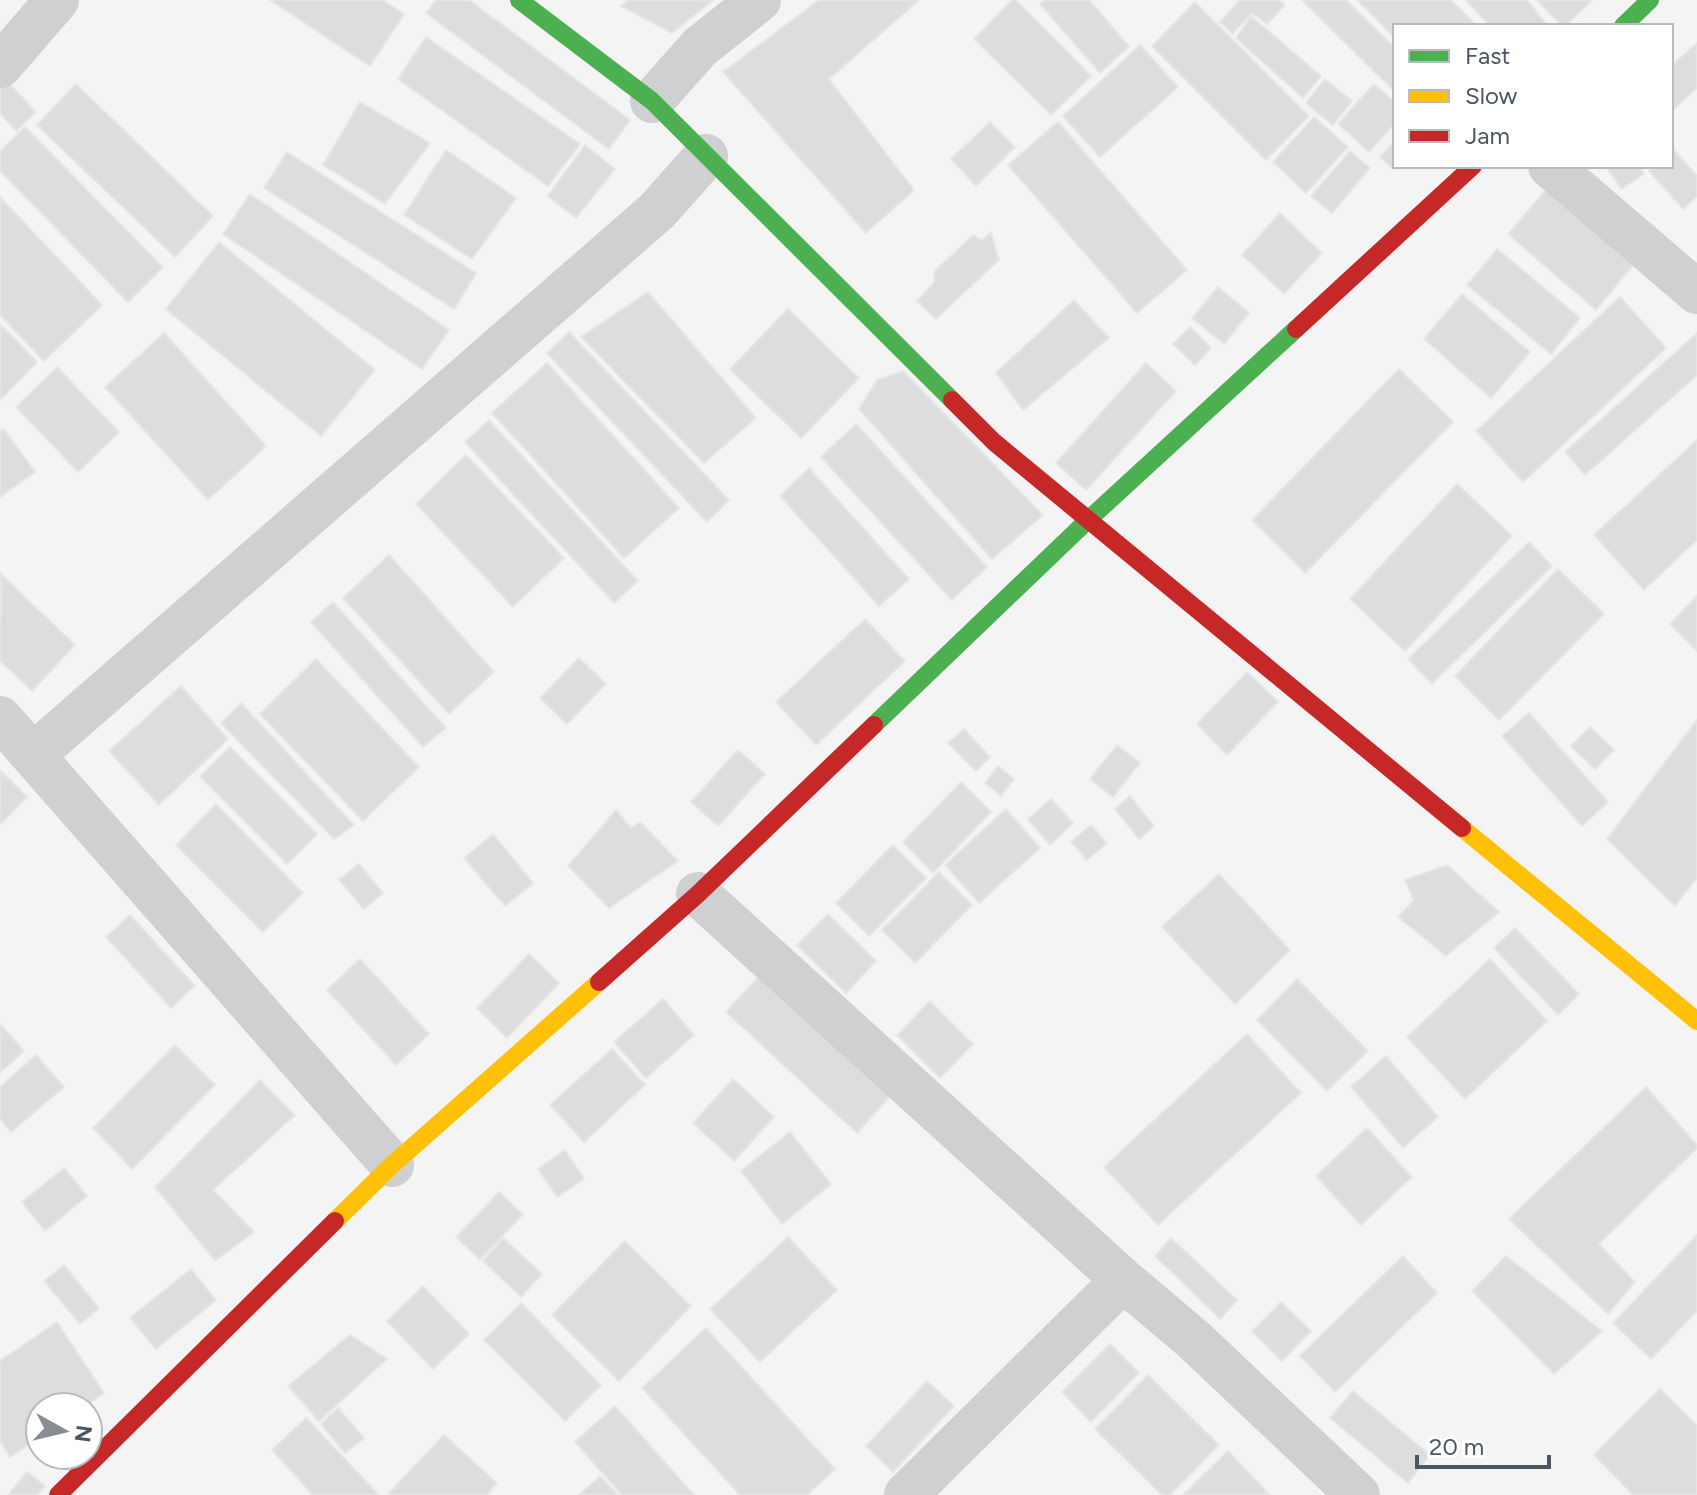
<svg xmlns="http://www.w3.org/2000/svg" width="1697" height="1495" font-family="Figtree,sans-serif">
	<rect width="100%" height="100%" fill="#f4f4f4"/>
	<!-- building -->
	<path fill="#ddddde" stroke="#e5e6e7" stroke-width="2" d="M270,0H383L404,14L370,66Z
		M436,0H469L630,120L609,149L426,13Z
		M628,0H713L672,33L621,6Z
		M819,0H919L829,79L914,190L866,233L723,72Z
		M1012,0H1016L1091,76L1051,115L974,39Z
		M1044,0H1089L1129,46L1100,73L1040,4Z
		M1240,0H1279L1285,5L1267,24L1252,13L1232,34L1220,22Z
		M1302,0H1346L1395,48V92Z
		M1357,0H1451L1477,26H1395V38Z
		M1466,0H1527L1548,26H1490Z
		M1537,0H1592L1566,26H1562Z
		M1195,2L1309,116L1266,160L1152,46Z
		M1251,16L1321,76L1303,98L1236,38Z
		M426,37L580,144L548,186L398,79Z
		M1697,43V88L1673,110L1671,66Z
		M1140,45L1178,87L1100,157L1063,116Z
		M5,79L36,112L16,131L0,113V85Z
		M1325,79L1352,101L1333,125L1306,103Z
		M76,84L213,216L175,257L37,125Z
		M1374,84L1395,102V123L1369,152L1338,124Z
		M360,102L430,143L385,204L323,165Z
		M1314,117L1348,147L1306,193L1273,162Z
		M990,122L1015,147L976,186L951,159Z
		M1058,122L1187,270L1137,313L1008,165Z
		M25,127L163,267L128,302L0,171V151Z
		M1395,141L1396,166L1393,169L1380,157Z
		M585,145L615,169L576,218L548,196Z
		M1673,149L1697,176V196L1683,209L1649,171L1654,166H1671Z
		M446,150L516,198L472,259L404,215Z
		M1350,151L1370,168L1332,213L1311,196Z
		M287,152L476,273L454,309L264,188Z
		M1606,166H1639L1644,174L1621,189Z
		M1552,183L1639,258L1596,310L1508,234Z
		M250,194L449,330L422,369L223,234Z
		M0,197L102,305L44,361L0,315Z
		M1280,213L1322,253L1284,294L1242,255Z
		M991,232L999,260L936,319L917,301L934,283L935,271L973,235L982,240Z
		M219,242L375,370L321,436L166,309Z
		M1497,249L1580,318L1551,354L1467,285Z
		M1218,287L1249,313L1224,344L1192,318Z
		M648,292L756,418L704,463L581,337Z
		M1462,294L1530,352L1491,398L1424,339Z
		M1620,297L1666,348L1523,482L1476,431Z
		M1074,300L1109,338L1023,410L996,373Z
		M788,309L859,378L801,438L730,369Z
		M0,324L37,362L0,400Z
		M1190,327L1211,348L1195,365L1173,344Z
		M569,332L729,500L707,522L547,353Z
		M164,333L266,446L208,500L105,387Z
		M1697,333V375L1585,475L1565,452Z
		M547,363L679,508L624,558L492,413Z
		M1146,363L1176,391L1086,490L1056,463Z
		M57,367L119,432L78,472L16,407Z
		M1399,369L1453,422L1305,573L1252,520Z
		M903,371L1043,515L992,559L859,409L877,380Z
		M489,420L638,581L614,603L465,442Z
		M856,424L987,567L952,600L821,457Z
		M4,429L35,472L0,497V431Z
		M1697,440V540L1644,590L1594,535Z
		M466,455L564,558L513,607L416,504Z
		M809,468L909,579L879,606L780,496Z
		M1457,484L1512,536L1405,651L1350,599Z
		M1529,542L1552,566L1432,684L1408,659Z
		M389,555L494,672L449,714L343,598Z
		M1558,569L1604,614L1499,720L1455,676Z
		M1,574L75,645L32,691L0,661Z
		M1697,596V651L1670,624Z
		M333,602L446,728L423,747L311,622Z
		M865,619L905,661L816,745L776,702Z
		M579,658L606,684L567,724L540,698Z
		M316,659L419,767L363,821L260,714Z
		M1247,672L1278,702L1227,755L1197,724Z
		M181,686L228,739L159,805L109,751Z
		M241,703L354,825L334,839L221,723Z
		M1529,713L1608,802L1582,826L1502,736Z
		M1697,720V878L1675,906L1607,839Z
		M1590,727L1614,750L1595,769L1571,746Z
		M964,729L990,757L976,771L948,743Z
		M1117,745L1140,763L1113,797L1090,779Z
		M230,747L317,834L287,864L200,777Z
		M738,750L765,774L718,826L691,802Z
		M998,766L1014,779L1001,796L985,783Z
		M0,770L27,797L1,824L0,823Z
		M961,782L991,812L933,873L903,842Z
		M1130,796L1154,826L1139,839L1115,809Z
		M1051,799L1073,823L1050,845L1028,819Z
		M216,804L303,893L263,932L176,845Z
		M1006,809L1040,848L979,903L945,865Z
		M616,810L631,828L640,822L678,861L609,908L568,866Z
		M1091,825L1107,843L1087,860L1071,842Z
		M493,834L533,883L505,906L464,858Z
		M893,845L926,878L869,936L836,903Z
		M359,864L383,893L364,909L339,880Z
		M1447,865L1499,912L1446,956L1398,917L1414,900L1405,880Z
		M939,872L972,905L915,963L882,930Z
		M1219,874L1290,950L1235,1004L1162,927Z
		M828,914L876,961L846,993L797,945Z
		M130,915L195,986L171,1008L106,937Z
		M1515,928L1579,994L1558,1015L1494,948Z
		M529,954L559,983L507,1038L477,1008Z
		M360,959L429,1034L396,1065L327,990Z
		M1490,959L1547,1021L1465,1099L1407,1037Z
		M762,973L893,1093L857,1133L726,1012Z
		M1297,979L1368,1051L1327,1091L1257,1020Z
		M663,999L694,1035L646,1078L614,1042Z
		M930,1001L973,1044L940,1078L897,1035Z
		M0,1024L24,1051L0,1073Z
		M1247,1034L1301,1093L1158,1225L1104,1167Z
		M175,1045L215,1085L132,1169L93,1128Z
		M612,1049L645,1085L584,1142L550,1105Z
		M36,1055L64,1087L11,1132L0,1119V1087Z
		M1386,1056L1438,1117L1403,1148L1351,1087Z
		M733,1079L774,1117L734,1161L693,1123Z
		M260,1080L295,1115L213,1190L254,1232L215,1261L155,1187Z
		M1646,1087L1697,1145V1148L1599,1244L1635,1282L1608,1314L1509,1219Z
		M1367,1128L1412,1177L1361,1225L1316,1176Z
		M790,1132L831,1184L782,1224L741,1171Z
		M565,1150L584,1179L557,1197L538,1169Z
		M64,1168L87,1196L45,1231L22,1202Z
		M499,1192L523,1214L480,1260L456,1237Z
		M1697,1235V1311L1651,1359L1613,1323Z
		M788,1237L837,1290L760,1362L710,1309Z
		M503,1238L542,1274L521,1297L483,1261Z
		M1171,1238L1237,1300L1220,1319L1155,1256Z
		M625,1241L691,1306L619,1381L552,1315Z
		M1403,1256L1437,1293L1335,1392L1300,1356Z
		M1506,1256L1602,1331L1554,1374L1472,1291Z
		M64,1265L99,1308L80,1324L44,1281Z
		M191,1269L216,1300L156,1349L130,1318Z
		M423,1286L469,1334L433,1369L387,1321Z
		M1281,1302L1311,1331L1282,1361L1252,1331Z
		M521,1303L601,1385L565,1421L484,1340Z
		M57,1322L104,1393L84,1407H40V1437L10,1457L0,1441V1361Z
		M706,1328L835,1469L807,1495H740L642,1388Z
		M350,1335L387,1359L319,1421L288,1386Z
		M1110,1344L1139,1373L1091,1422L1062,1392Z
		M1148,1375L1219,1445L1170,1495H1162L1095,1429Z
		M927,1381L954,1406L893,1472L866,1446Z
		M1660,1389L1697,1426V1495H1633L1594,1455Z
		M1353,1391L1430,1455L1408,1483L1330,1418Z
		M615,1406L694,1495H622L575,1442Z
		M338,1408L364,1438L345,1453L321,1424Z
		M306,1418L379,1495H313L272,1450Z
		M444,1435L497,1483L487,1495H391L389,1493Z
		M1228,1451L1269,1494L1183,1495Z
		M27,1472L45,1486L37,1495H8Z
		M600,1476L618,1495H579Z"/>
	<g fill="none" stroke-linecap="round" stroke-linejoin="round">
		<!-- street -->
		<path stroke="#ced0d2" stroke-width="44" d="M0,66L57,0
			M652,101L700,47L759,0
			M1550,166L1697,292
			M0,718L392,1165
			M33,755L657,211L706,156
			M698,894L1123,1280L1193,1339L1358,1495
			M906,1495L1123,1280"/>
		<!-- fast -->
		<path stroke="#4caf50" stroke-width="18" d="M519,0L652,101L952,400
			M1623,26L1650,0
			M874,725L1088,520L1296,329"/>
		<!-- slow -->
		<path stroke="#ffc107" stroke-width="18" d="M1462,828L1697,1021
			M335,1221L392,1165L599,982"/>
		<!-- jam -->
		<path stroke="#c62828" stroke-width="18" d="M1296,329L1473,166
			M952,400L994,442L1462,828
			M599,982L698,894L874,725
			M58,1495L335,1221"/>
	</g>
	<!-- legend -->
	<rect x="1393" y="24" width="280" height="144" fill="#ffffff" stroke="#b7bbc0" stroke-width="2"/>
	<rect x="1409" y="50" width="40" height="12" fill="#4caf50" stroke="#b7bbc0" stroke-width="2"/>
	<text x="1465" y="64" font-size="24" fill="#4a5661">Fast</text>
	<rect x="1409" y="90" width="40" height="12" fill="#ffc107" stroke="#b7bbc0" stroke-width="2"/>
	<text x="1465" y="104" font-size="24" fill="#4a5661">Slow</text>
	<rect x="1409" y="130" width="40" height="12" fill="#c62828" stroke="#b7bbc0" stroke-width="2"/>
	<text x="1465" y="144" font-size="24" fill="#4a5661">Jam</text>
	<!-- north arrow -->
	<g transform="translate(64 1431) rotate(98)"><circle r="38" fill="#ffffff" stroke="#b7bbc0" stroke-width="2"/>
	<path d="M0-6L14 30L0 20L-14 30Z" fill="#868d94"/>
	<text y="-12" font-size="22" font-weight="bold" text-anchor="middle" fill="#4a5661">N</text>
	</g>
	<!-- scale -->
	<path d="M1417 1455v12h132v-12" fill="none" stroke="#4a5661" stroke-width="4"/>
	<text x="1429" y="1455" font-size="24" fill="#4a5661" stroke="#ffffff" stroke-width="6" paint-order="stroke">20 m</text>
</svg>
